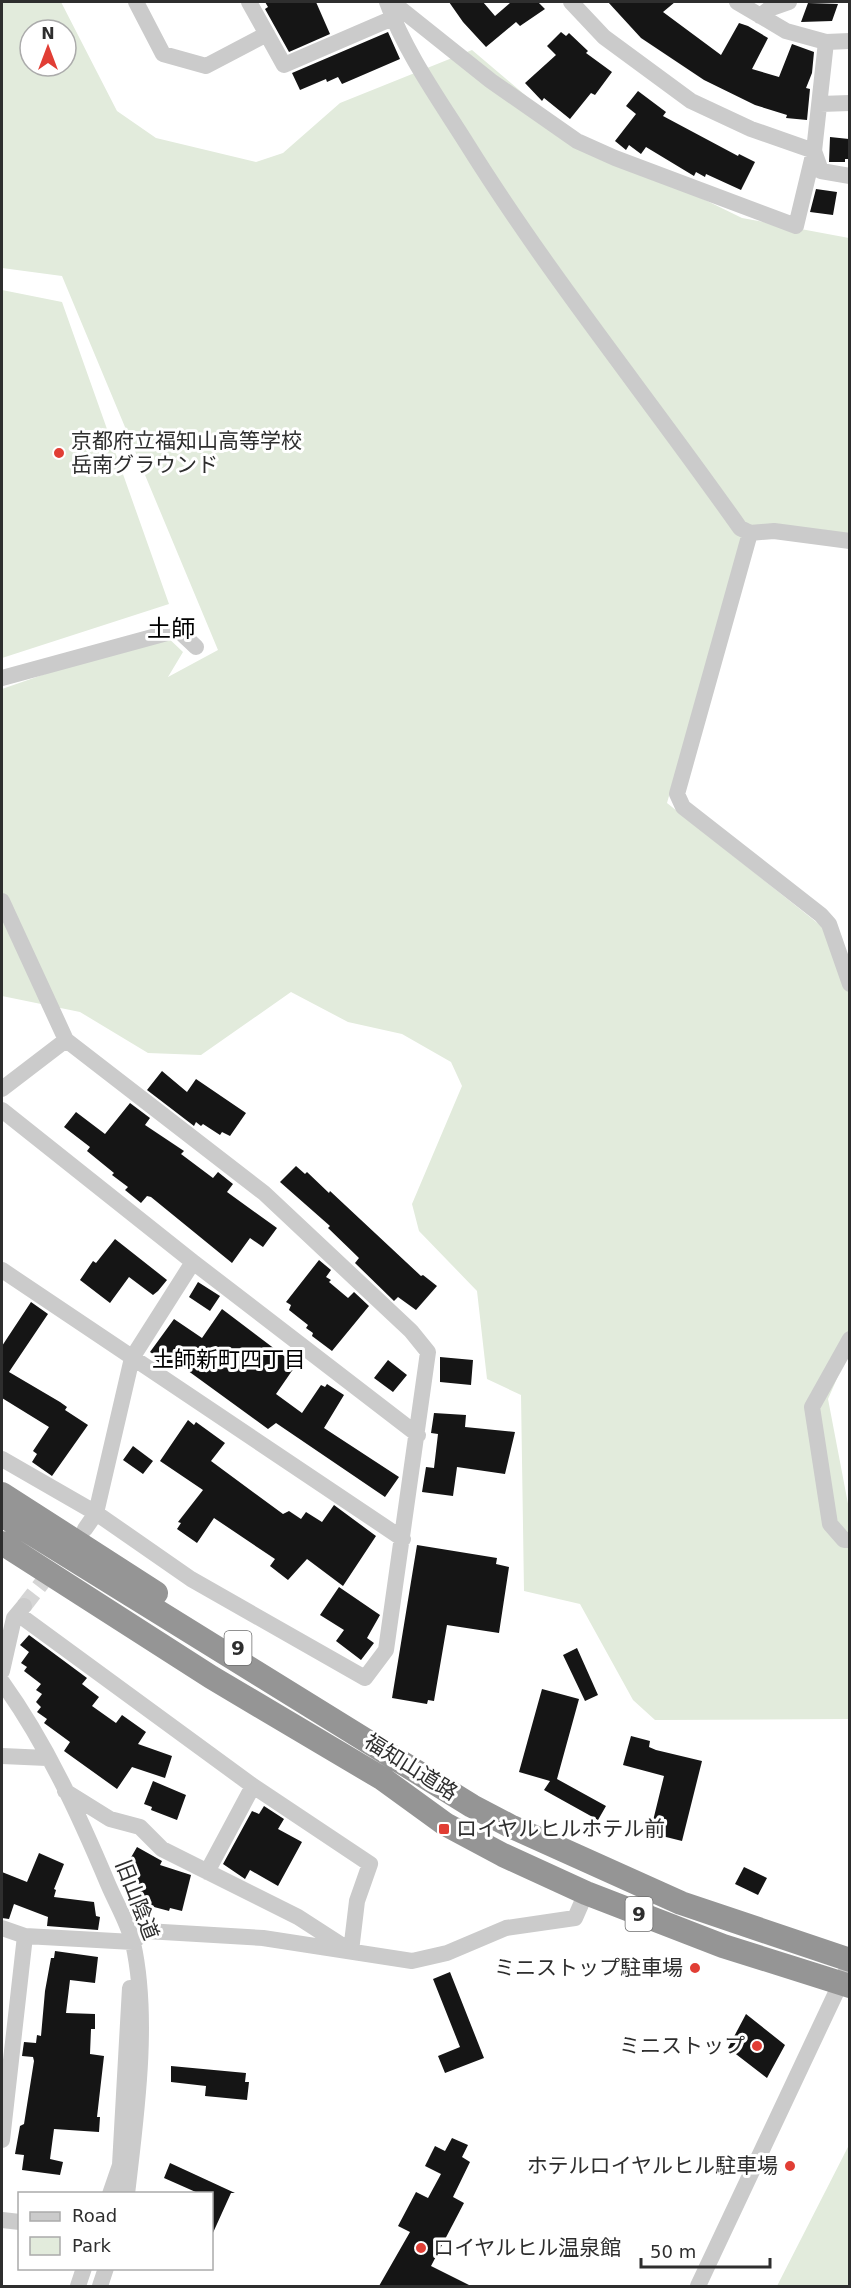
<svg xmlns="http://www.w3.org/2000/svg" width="851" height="2288" font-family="'DejaVu Sans','Noto Sans JP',sans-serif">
	<rect width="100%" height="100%" fill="#fff"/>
	<!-- green -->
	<path fill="#e2ebdc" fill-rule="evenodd" d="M2,2H61L117,111L156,138L256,162L283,153L340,103L472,50L572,135L742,218L849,238V536L746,525L667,803L830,933L849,993V1351L828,1399L849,1509V1719L655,1720L633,1700L580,1604L524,1591L521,1395L487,1379L477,1291L419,1231L412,1204L462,1086L451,1062L402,1034L348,1022L291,992L201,1055L148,1053L80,1012L2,996V689L163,633L183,652L168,677L218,650L62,276L2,268ZM30,30H66V66H30Z
		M2,290L62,302L169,604L2,658Z
		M849,2145V2286H777Z"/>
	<!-- building -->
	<path fill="#151515" d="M265,2H316L330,34L289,52L265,9L268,7Z
		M449,2H483L495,16L511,2H538L545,9L520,26L516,22L486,47L463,22Z
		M608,2H675L663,12L721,55L739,23L748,26L768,38L752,69L779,77L792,44L814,52L812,73L806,88L810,89L807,120L786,118L787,115L755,105L704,80L641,38Z
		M808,3L838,4L832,21L801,22Z
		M388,32L400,59L342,84L338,77L327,82L326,79L300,90L292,73Z
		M561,32L566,36L569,33L588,51L586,53L612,72L595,95L591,93L570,119L544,98L542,101L525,83L556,55L547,46Z
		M638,91L666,112L663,116L738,156L739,154L755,162L741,190L706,174L705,177L696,172L694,176L646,147L641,154L629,145L626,150L615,141L636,114L626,106Z
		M830,137L849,139V159H845V162H829Z
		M816,189L837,192L833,215L810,212Z
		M162,1071L187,1092L196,1079L246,1113L230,1136L222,1132L220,1135L203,1124L201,1126L196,1122L194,1126L147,1090Z
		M130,1103L150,1118L145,1125L184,1151L181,1154L213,1178L218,1172L233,1184L227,1192L277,1228L263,1247L250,1238L232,1263L151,1197L147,1196L141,1203L125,1190L128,1187L112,1175L114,1173L87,1151L90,1147L64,1127L76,1112L105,1134Z
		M296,1166L305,1174L307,1172L329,1193L330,1191L421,1276L423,1275L437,1286L416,1310L398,1297L394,1301L355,1263L359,1258L328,1228L330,1226L280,1182Z
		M115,1239L167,1280L158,1291L153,1295L129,1277L110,1303L80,1280L93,1261L96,1263Z
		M319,1260L331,1270L326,1277L331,1280L329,1282L348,1298L354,1292L369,1306L332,1351L312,1336L313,1333L306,1328L308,1325L289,1310L291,1305L286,1302Z
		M198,1282L220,1296L210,1311L189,1297Z
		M31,1302L48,1314L9,1372L60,1402L67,1407L65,1410L88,1425L52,1476L32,1462L37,1454L33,1451L49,1427L2,1398V1346Z
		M222,1309L296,1365L276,1394L302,1413L321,1385L325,1387L327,1384L344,1395L324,1428L399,1477L385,1497L276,1423L268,1429L180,1365L177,1370L172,1366L170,1370L154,1359L156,1356L150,1352L174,1319L202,1338Z
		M440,1357L473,1360L471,1385L440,1382Z
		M388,1360L407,1375L393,1392L374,1378Z
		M434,1413L466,1415L465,1427L515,1432L505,1474L457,1467L453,1496L422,1492L426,1467L434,1468L438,1434L431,1433Z
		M188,1420L194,1425L196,1422L225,1443L211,1461L283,1514L289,1511L301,1519L306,1512L322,1522L334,1505L376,1536L343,1586L307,1559L288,1580L270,1566L275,1559L214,1518L197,1543L177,1529L181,1523L178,1522L203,1490L160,1461Z
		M133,1446L153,1461L143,1474L123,1460Z
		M417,1545L497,1558L496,1564L509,1567L499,1633L447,1625L434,1701L428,1700L427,1704L392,1698Z
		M339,1587L380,1615L367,1638L374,1643L361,1660L336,1641L344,1630L320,1615Z
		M29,1635L87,1678L82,1684L99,1697L92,1706L116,1723L122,1715L146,1732L138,1744L172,1756L165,1778L132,1767L117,1789L64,1751L70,1742L44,1723L47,1719L37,1712L41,1707L36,1702L42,1694L36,1690L41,1684L24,1671L27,1667L21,1663L29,1652L20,1645Z
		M577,1648L598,1695L585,1701L563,1655Z
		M542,1689L579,1699L557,1779L606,1806L598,1820L544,1790L550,1781L519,1772Z
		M631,1736L650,1741L649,1747L656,1750L702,1761L682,1841L650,1833L664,1776L623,1765Z
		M153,1781L186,1795L177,1820L151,1810L152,1807L144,1804Z
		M264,1806L284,1819L278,1829L302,1842L278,1886L250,1870L245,1879L223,1864L252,1811L259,1814Z
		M137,1847L162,1861L160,1865L191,1875L182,1911L170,1908L169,1911L139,1903L140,1900L134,1899L136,1890L118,1880Z
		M39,1853L64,1864L54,1889L56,1890L54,1897L94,1902L96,1916L100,1917L98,1930L47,1926L48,1917L14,1904L9,1919L2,1918V1872L27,1882Z
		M744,1867L767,1878L758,1895L735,1884Z
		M55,1951L98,1957L95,1983L70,1980L66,2013L95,2014V2029H91L90,2054L104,2056L97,2117H100L99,2132L54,2129L50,2159L63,2162L60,2175L22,2170L24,2155L15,2154L20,2126L24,2124L34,2061L33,2057L22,2056L24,2042L36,2043L37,2035L41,2036L45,1991L51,1958H54Z
		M450,1972L484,2058L445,2073L438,2056L460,2047L433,1979Z
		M746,2014L785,2045L767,2078L728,2048Z
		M171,2066L246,2073L245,2082H249L247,2100L205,2096L206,2086L171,2082Z
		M452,2138L468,2145L462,2157L470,2162L453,2197L464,2203L431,2266L471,2286H379L410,2232L398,2226L416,2192L428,2198L441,2174L425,2166L435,2146L445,2151Z
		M170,2163L235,2193H231L212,2235V2193H198L164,2178Z"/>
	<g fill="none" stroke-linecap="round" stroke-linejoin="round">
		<!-- minor-tunnel -->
		<path stroke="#d5d5d5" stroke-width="16" stroke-dasharray="16 8" stroke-linecap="butt" d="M24,1606L55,1566"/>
		<!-- minor -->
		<path stroke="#cbcbcb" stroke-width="16" d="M136,2L163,54L206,66L267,34
			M249,2L284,65L393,18
			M387,2C405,52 438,98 467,144C550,277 650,400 740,528L750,533L774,531L850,541
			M392,2L491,81L577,141L615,158L796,226L814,151L826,42L850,41
			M571,2L604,37L691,101L751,129L814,151L821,171L850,176
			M737,2L786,31L826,42
			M760,16L769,9L789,2
			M820,104L850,103
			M750,533L677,794L683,807L821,915L829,924L850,984
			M2,678L178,630L196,647
			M2,901L66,1040L2,1089
			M2,1110L193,1262L418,1435
			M2,1270L403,1539
			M850,1339L812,1407L830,1524L844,1540H850
			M2,1459L96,1513L191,1579L365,1678L386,1650L428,1352L411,1331L264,1193L66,1040
			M85,1529L96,1513L132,1358L193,1262
			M18,1614L253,1786L370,1864L357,1901L351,1951
			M2,1671L14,1618L24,1606
			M2,1682C46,1743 79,1815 108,1884C116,1903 128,1923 133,1943C150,2019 136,2117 127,2194
			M2,1756L47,1758
			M65,1791L110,1819L140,1827L162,1849L298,1917L346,1948
			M207,1872L253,1786
			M2,1928L25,1936L133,1942L146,1931L263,1938L412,1961L447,1953L506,1928L575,1918L586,1893
			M2,2140L25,1936
			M110,2194L120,2165L130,1988
			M2,2220L20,2222
			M78,2286L84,2268
			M100,2286L106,2268
			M698,2286L850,1963"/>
		<!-- highway -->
		<path stroke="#959595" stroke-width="24" d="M2,1494L156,1593
			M2,1515L472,1806L512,1827L681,1903L850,1960
			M2,1543L211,1677L383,1779L445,1824L503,1855L586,1893L723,1946L850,1986"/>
	</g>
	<!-- markers -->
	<g fill="#e13e35" stroke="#fff" stroke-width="2">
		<circle cx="59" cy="453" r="6"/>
		<rect x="438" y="1823" width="12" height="12" rx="3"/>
		<circle cx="695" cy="1968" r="6"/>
		<circle cx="757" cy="2046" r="6"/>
		<circle cx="790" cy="2166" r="6"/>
		<circle cx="421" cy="2248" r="6"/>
	</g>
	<g text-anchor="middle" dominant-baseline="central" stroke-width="6" stroke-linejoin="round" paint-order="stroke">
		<!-- shield labels -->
		<g fill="#fff" stroke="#6d6d6d" stroke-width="1.5">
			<rect x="224.5" y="1631" width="27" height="34" rx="4.5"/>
			<rect x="625.5" y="1897" width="27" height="34" rx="4.5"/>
		</g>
		<g font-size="20" font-weight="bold" fill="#2e2e2e">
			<text x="238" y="1648">9</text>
			<text x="639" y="1914">9</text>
		</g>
		<!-- poi labels -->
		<g font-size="21" fill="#2e2e2e" stroke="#fff" text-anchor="start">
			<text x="71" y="441">京都府立福知山高等学校<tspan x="71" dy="24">岳南グラウンド</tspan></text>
			<text x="456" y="1829">ロイヤルヒルホテル前</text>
			<text x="683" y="1968" text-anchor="end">ミニストップ駐車場</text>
			<text x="745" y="2046" text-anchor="end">ミニストップ</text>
			<text x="778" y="2166" text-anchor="end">ホテルロイヤルヒル駐車場</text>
			<text x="433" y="2248">ロイヤルヒル温泉館</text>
		</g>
		<!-- street labels -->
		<g font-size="21" fill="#2e2e2e" stroke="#fff">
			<text transform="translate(411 1767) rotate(32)">福知山道路</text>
			<text transform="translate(137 1900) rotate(69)">旧山陰道</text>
		</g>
		<!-- neighbourhood labels -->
		<g font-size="22" fill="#000" stroke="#fff">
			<text x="229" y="1359">土師新町四丁目</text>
		</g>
		<!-- quarter labels -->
		<g font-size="24" fill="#000" stroke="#fff">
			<text x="171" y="629">土師</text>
		</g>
	</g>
	<!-- border -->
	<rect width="851" height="2288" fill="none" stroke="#2e2e2e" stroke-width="6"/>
	<!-- legend -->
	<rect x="18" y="2192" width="195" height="78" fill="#ffffff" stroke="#ababab" stroke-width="1.5"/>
	<rect x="30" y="2212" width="30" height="9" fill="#cbcbcb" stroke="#ababab" stroke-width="1.5"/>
	<text x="72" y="2222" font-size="18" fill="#2e2e2e">Road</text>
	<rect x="30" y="2237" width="30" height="18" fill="#e2ebdc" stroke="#ababab" stroke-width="1.5"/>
	<text x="72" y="2252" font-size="18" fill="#2e2e2e">Park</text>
	<!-- north arrow -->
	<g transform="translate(48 48)"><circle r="28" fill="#ffffff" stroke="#ababab" stroke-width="1.5"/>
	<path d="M0-4.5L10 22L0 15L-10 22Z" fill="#e13e35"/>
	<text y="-9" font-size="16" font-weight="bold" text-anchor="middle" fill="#2e2e2e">N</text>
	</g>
	<!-- scale -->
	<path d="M641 2258v9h129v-9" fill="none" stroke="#2e2e2e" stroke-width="3"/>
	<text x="650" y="2258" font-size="18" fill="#2e2e2e" stroke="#ffffff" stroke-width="4.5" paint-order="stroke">50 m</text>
</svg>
